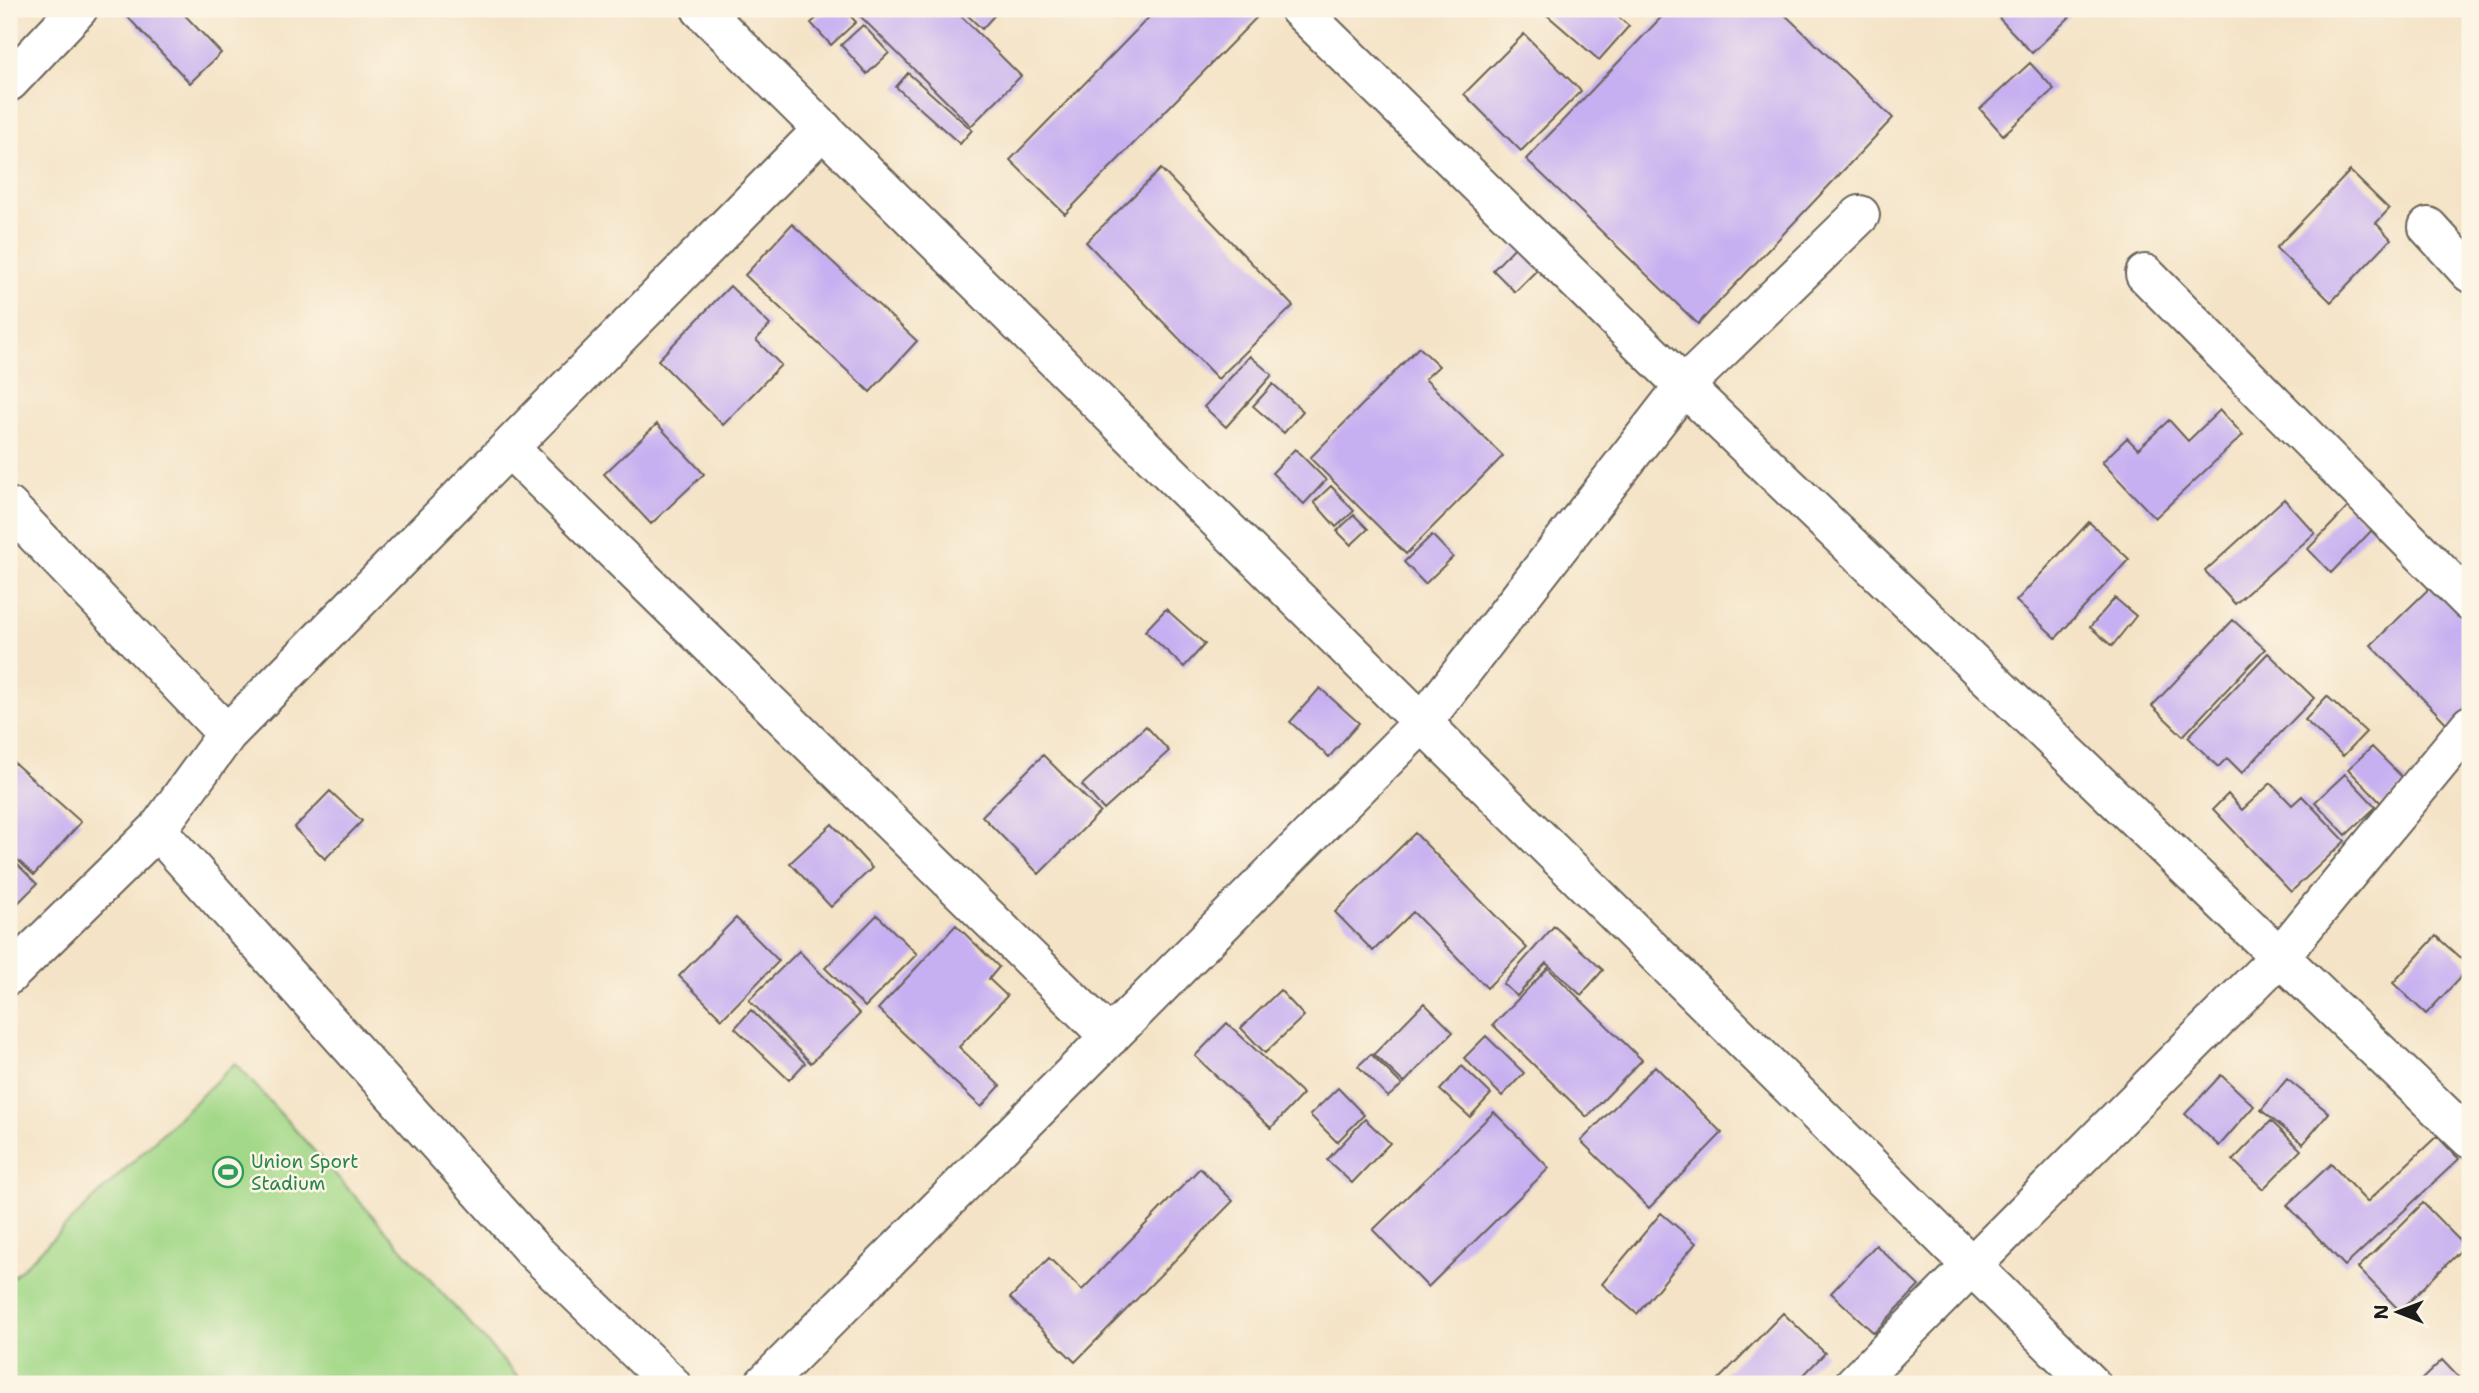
<svg xmlns="http://www.w3.org/2000/svg" width="2479" height="1393" font-family="'Shantell Sans',sans-serif">
	<rect width="100%" height="100%" fill="#fcf5e5"/>
	<filter id="ink" filterUnits="userSpaceOnUse"><feTurbulence type="fractalNoise" baseFrequency=".0143" numOctaves="2"/><feDisplacementMap in="SourceGraphic" scale="14" xChannelSelector="R" yChannelSelector="G"/><feConvolveMatrix kernelMatrix="1 2 1 2 8 2 1 2 1" color-interpolation-filters="sRGB"/></filter>
	<filter id="wash" filterUnits="userSpaceOnUse"><feTurbulence type="fractalNoise" baseFrequency=".00686" numOctaves="4" result="noise"/><feDisplacementMap in="SourceGraphic" scale="28" xChannelSelector="R" yChannelSelector="G"/><feGaussianBlur stdDeviation="1.57" result="paint"/><feColorMatrix in="noise" values="0 0 0 0 0 0 0 0 0 0 0 0 0 0 0 0 0 1.4 0 .05"/><feComposite in="paint" operator="in"/></filter>
	<g filter="url(#wash)">
		<rect width="100%" height="100%" fill="#f4e3c6"/>
		<!-- green -->
		<path fill="#a3d888" stroke="#607a52" stroke-width="2" d="M235,1063L524,1384H9V1281Z"/>
		<g id="blocks">
			<!-- building -->
			<path fill="#c7b0f1" d="M126,9H179L221,53L190,83L123,12Z
				M827,9H844L856,22L831,45L811,23Z
				M862,9H954L1021,76L971,126L858,14Z
				M961,9H998L999,10L982,29Z
				M1157,9H1251L1258,16L1065,214L1010,160Z
				M1540,9H1609L1629,26L1599,60Z
				M1669,9H1779L1893,118L1698,324L1526,159Z
				M2009,9H2078L2032,53L1999,18Z
				M863,25L889,53L867,74L841,45Z
				M1524,34L1581,91L1521,151L1464,94Z
				M2030,63L2054,89L2003,135L1980,109Z
				M908,73L972,130L960,144L896,87Z
				M1161,169L1293,306L1218,379L1086,242Z
				M2350,171L2389,209L2376,223L2391,239L2331,302L2276,248Z
				M792,224L917,341L870,392L745,275Z
				M1522,240L1545,262L1515,292L1493,270Z
				M730,286L770,325L756,340L781,365L723,425L658,360Z
				M1419,347L1439,366L1425,379L1503,456L1406,554L1310,458Z
				M1250,356L1272,375L1226,427L1204,407Z
				M1273,384L1303,411L1284,433L1253,406Z
				M2220,410L2243,435L2155,518L2102,462L2127,438L2138,449L2169,420L2188,441Z
				M657,424L704,474L651,524L604,474Z
				M1295,449L1326,480L1304,504L1272,473Z
				M1331,486L1354,511L1336,527L1314,502Z
				M2284,499L2315,533L2235,604L2205,571Z
				M2349,506L2373,529L2331,573L2308,549Z
				M1354,515L1368,529L1351,545L1337,531Z
				M2089,522L2129,559L2056,638L2016,601Z
				M1432,535L1453,557L1425,584L1404,562Z
				M2444,574L2470,601V714L2454,731L2371,645Z
				M2115,598L2136,616L2112,646L2090,627Z
				M1166,609L1205,644L1184,667L1145,631Z
				M2233,620L2265,649L2183,736L2152,706Z
				M2268,653L2314,698L2242,773L2227,758L2218,767L2188,737Z
				M1320,688L1359,723L1329,757L1290,722Z
				M2327,696L2366,732L2343,756L2305,720Z
				M1146,726L1169,751L1104,810L1082,785Z
				M2372,747L2407,782L2383,805L2348,769Z
				M1043,755L1100,812L1039,874L982,816Z
				M11,760L81,822L34,875L9,852V762Z
				M2345,774L2376,807L2346,835L2315,802Z
				M2271,783L2292,805L2302,796L2345,841L2291,892L2213,809L2228,794L2242,810Z
				M330,791L362,821L325,859L294,828Z
				M832,824L872,868L831,907L790,863Z
				M1415,833L1527,948L1487,988L1413,912L1373,951L1335,912Z
				M9,856L37,884L9,912Z
				M877,915L917,954L865,1007L825,968Z
				M736,918L779,961L722,1019L679,976Z
				M956,925L999,967L989,979L1007,996L959,1047L1000,1086L981,1107L878,1009Z
				M1554,926L1603,970L1581,995L1546,963L1517,996L1503,984Z
				M2436,936L2470,967L2426,1014L2393,983Z
				M799,951L860,1014L811,1063L749,1000Z
				M1548,968L1642,1060L1587,1117L1493,1025Z
				M1280,990L1304,1016L1265,1053L1241,1028Z
				M1424,1003L1453,1032L1404,1083L1374,1054Z
				M751,1010L805,1063L789,1080L735,1028Z
				M1227,1023L1303,1094L1271,1128L1195,1056Z
				M1486,1036L1524,1073L1502,1096L1464,1058Z
				M1371,1054L1402,1085L1388,1097L1358,1066Z
				M1462,1066L1491,1094L1470,1117L1440,1090Z
				M1655,1066L1722,1133L1649,1208L1581,1141Z
				M2221,1075L2254,1106L2219,1146L2185,1114Z
				M2287,1079L2329,1113L2303,1144L2261,1110Z
				M1338,1088L1364,1115L1337,1142L1310,1115Z
				M1494,1112L1549,1168L1428,1287L1373,1230Z
				M1365,1119L1390,1143L1352,1183L1327,1160Z
				M2271,1121L2301,1150L2263,1189L2233,1160Z
				M2437,1136L2459,1159L2345,1266L2287,1205L2331,1164L2367,1202Z
				M1200,1168L1233,1201L1075,1362L1010,1298L1049,1258L1082,1290Z
				M2423,1203L2465,1246L2400,1311L2358,1268Z
				M1661,1213L1696,1243L1637,1314L1602,1284Z
				M1876,1245L1919,1286L1874,1333L1831,1293Z
				M1783,1313L1825,1353L1795,1384H1714Z
				M2442,1360L2465,1384H2417Z"/>
		</g>
	</g>
	<g filter="url(#ink)">
		<use href="#blocks" fill-opacity="0" stroke="#686258" stroke-width="2"/>
		<g fill="none" stroke-linecap="round" stroke-linejoin="round">
			<!-- minor casing -->
			<g stroke="#686258" stroke-width="42">
				<path id="minor" d="M1299,9L1684,386L2470,1139
					M9,82L78,9
					M2428,227L2470,273
					M2145,274L2470,602
					M509,448L1110,1037
					M9,507L227,734
					M157,830L533,1250L671,1384
					M9,975L157,830L227,734L823,129
					M764,1384L1423,722L1684,386L1860,215
					M1854,1384L2280,956L2470,725"/>
			</g>
			<!-- tertiary casing -->
			<g stroke="#686258" stroke-width="42">
				<path id="tertiary" d="M701,9L2091,1384"/>
			</g>
			<!-- minor -->
			<use href="#minor" stroke="#fff" stroke-width="38"/>
			<!-- tertiary -->
			<use href="#tertiary" stroke="#fff" stroke-width="38"/>
		</g>
	</g>
	<!-- icons -->
	<defs>
		<g id="stadium-ring" transform="scale(1.575)"><circle r="9.5" fill="#fcf5e5" stroke="#2e9e5b" stroke-width="1.5"/><path d="M0-5a6.5 5 0 1 0 0 10a6.5 5 0 1 0 0-10ZM-3.5-1.8h7v3.6h-7Z" fill="#2e9e5b"/></g>
	</defs>
	<g fill-rule="evenodd">
		<use href="#stadium-ring" x="228" y="1172"/>
	</g>
	<g text-anchor="middle" dominant-baseline="central" stroke-width="5" stroke-linejoin="round" paint-order="stroke">
		<!-- leisure labels -->
		<g font-size="19" fill="#27864d" stroke="#fcf5e5" text-anchor="start">
			<text x="251" y="1161">Union Sport<tspan x="251" dy="22">Stadium</tspan></text>
		</g>
	</g>
	<!-- margin -->
	<rect width="2479" height="1393" fill="none" stroke="#fcf5e5" stroke-width="35"/>
	<!-- north arrow -->
	<g transform="translate(2398 1312) rotate(270)" stroke="#fcf5e5" stroke-width="5" paint-order="stroke">
	<path d="M0-5L12 26L0 18L-12 26Z" fill="#1c1c1c"/>
	<text y="-10" font-size="19" font-weight="bold" text-anchor="middle" fill="#1c1c1c">N</text>
	</g>
</svg>
